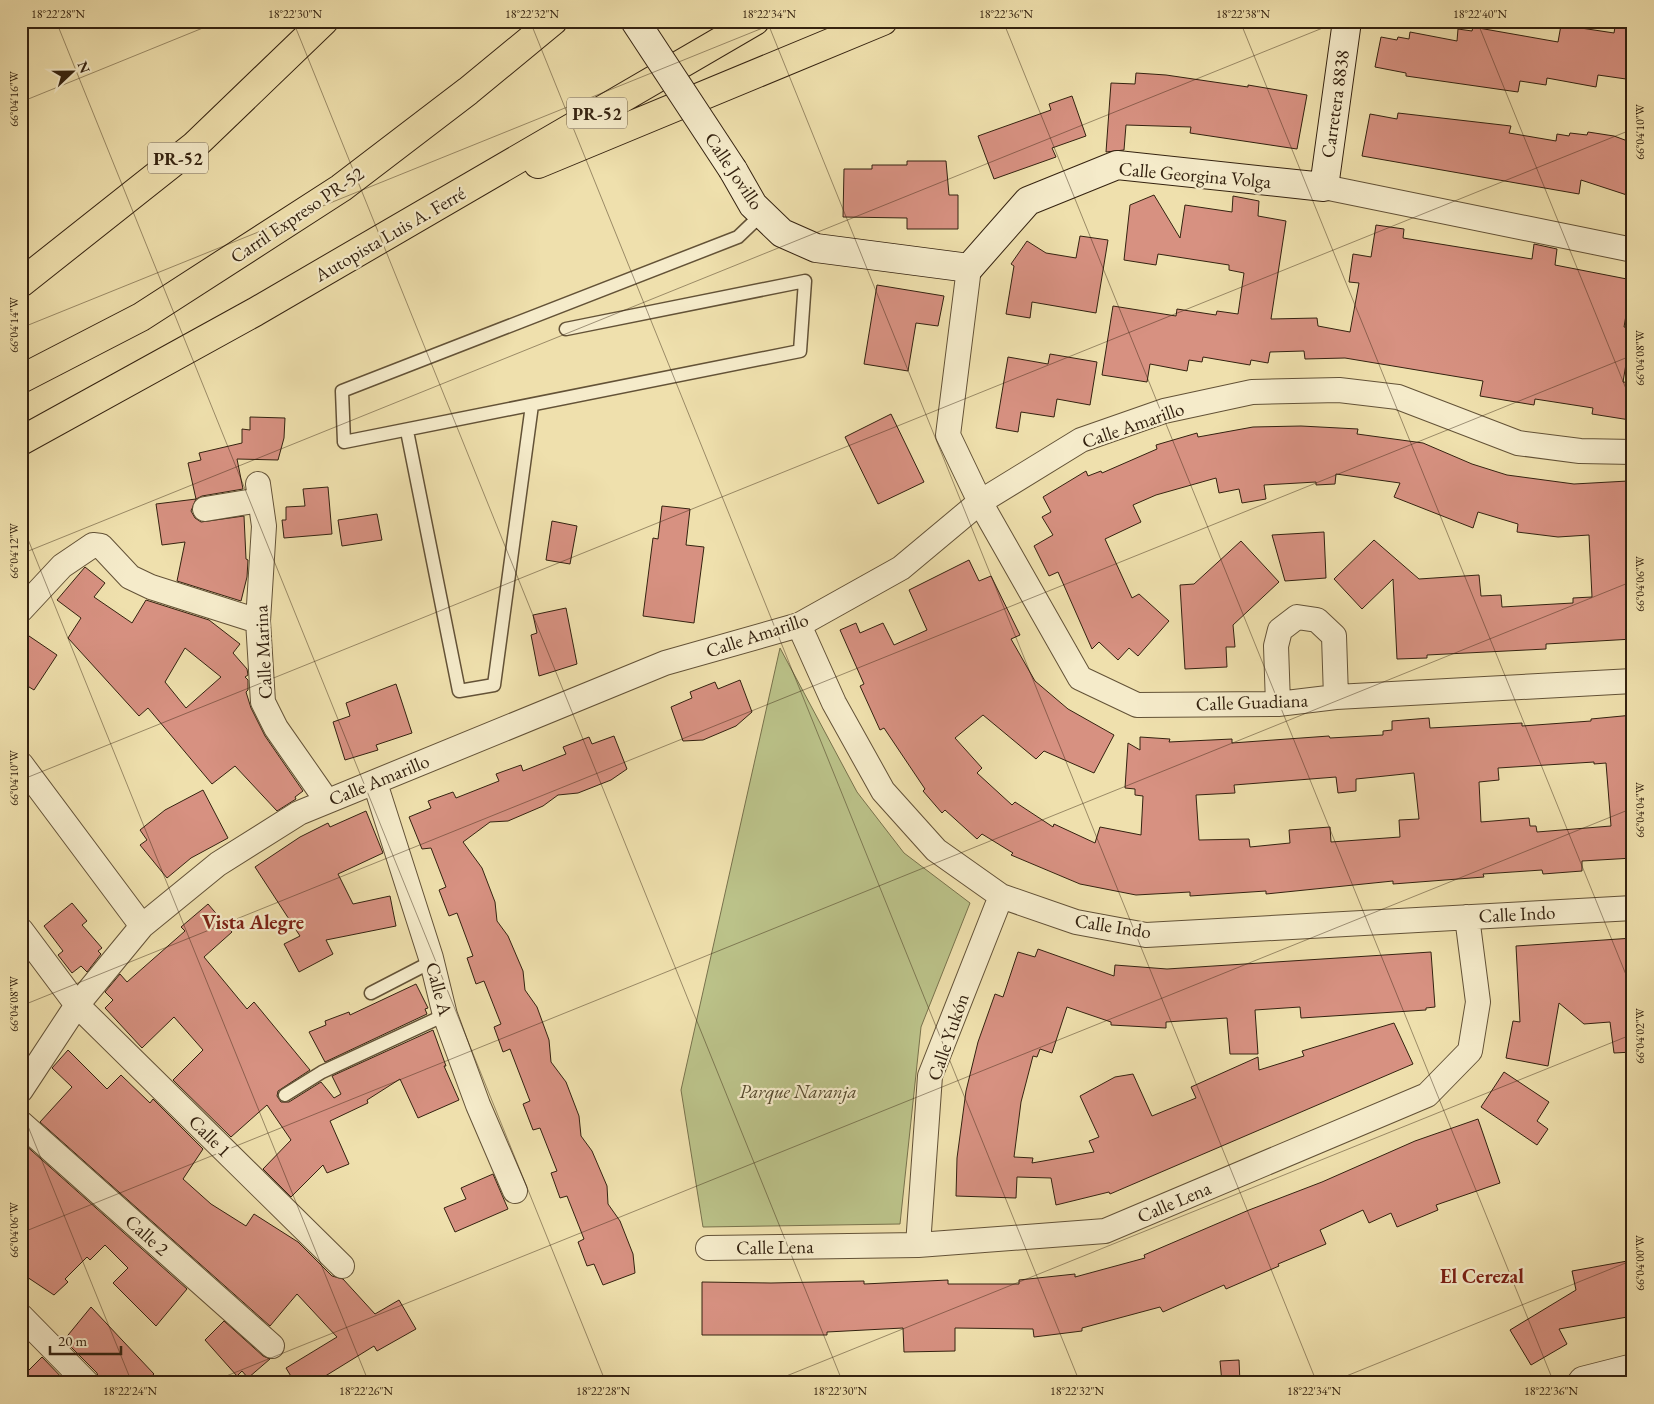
<svg xmlns="http://www.w3.org/2000/svg" width="1654" height="1404" font-family="'EB Garamond',serif">
	<rect width="100%" height="100%" fill="#efe0ad"/>
	<filter id="stains"><feTurbulence type="fractalNoise" baseFrequency=".004" numOctaves="4"/><feColorMatrix values="0 0 0 0 .2 0 0 0 0 .09 0 0 0 0 .02 0 0 0 .5 -.17"/></filter>
	<radialGradient id="worn" r=".72"><stop offset=".6" stop-color="#630" stop-opacity="0"/><stop offset="1" stop-color="#630" stop-opacity=".3"/></radialGradient>
	<!-- green -->
	<path fill="#bbc289" stroke="#78724c" d="M780,648L857,792L904,853L970,903L921,1027L900,1224L703,1227L681,1090Z"/>
	<!-- building -->
	<path fill="#d79181" stroke="#342210" fill-rule="evenodd" d="M1616,21H1633V80L1598,75L1596,87L1547,78L1546,85L1520,81L1518,92L1406,76V73L1375,67L1381,37L1397,40L1398,37L1409,39L1410,32L1457,41L1458,29L1472,31L1473,27L1558,42L1561,25L1614,33Z
		M1136,73L1166,75L1248,87V85L1307,95L1297,149L1190,133L1191,127L1126,125L1124,150L1106,152L1111,83L1135,84Z
		M1072,96L1086,136L1052,148L1056,157L994,179L978,136L1051,110L1049,104Z
		M1398,113L1511,126L1509,133L1556,141L1557,134L1569,136L1570,133L1587,135L1588,132L1614,136L1633,143V197L1581,180L1579,194L1362,156L1370,114L1397,119Z
		M907,161H946L949,195H958V229H907V218L843,217L844,169H872V165H907Z
		M1154,195L1180,238L1185,205L1232,212L1233,196L1259,201L1258,216L1286,221L1271,319L1317,318L1318,326L1350,332L1359,283L1349,282L1353,254L1371,257L1376,225L1404,229L1403,238L1532,259L1534,244L1557,249L1555,265L1632,280L1624,327L1632,328L1623,382L1633,383L1630,420L1592,414L1593,408L1535,399L1534,405L1480,396L1483,381L1345,358L1305,359L1304,351L1270,352L1268,363L1251,360L1250,365L1203,357L1202,362L1189,360L1187,371L1150,364L1147,382L1102,375L1113,306L1176,316L1177,309L1216,315L1217,311L1238,314L1244,273L1229,270V265L1158,254L1156,265L1124,260L1130,205Z
		M1080,236L1108,240L1096,313L1032,302L1030,318L1006,314L1014,266L1011,264L1027,241L1046,253L1076,258Z
		M877,285L944,296L938,326L916,323L908,371L864,364Z
		M1050,354L1097,362L1090,405L1057,399L1054,417L1021,412L1018,432L996,428L1008,357L1048,364Z
		M891,414L924,482L878,504L845,437Z
		M250,417L285,418L284,438L278,460L237,459L243,489L202,496L196,499L191,511L195,518L201,522L244,516L246,559L248,560L247,577L241,601L177,581L185,542L162,545L156,504L196,499L188,463L201,460L199,453L242,443V429L250,430Z
		M1301,426L1358,429L1357,434L1423,443L1472,464L1507,475L1574,484L1628,481L1633,551V639L1546,644V649L1427,655V658L1397,659L1393,579L1362,609L1334,579L1374,540L1419,579L1479,575L1481,596L1501,595L1502,607L1573,603V598L1592,597L1589,535L1558,537L1517,532L1518,524L1478,512L1473,528L1394,497L1400,483L1336,474L1335,484L1316,485V482L1264,485L1266,499L1242,503L1239,489L1219,493L1216,478L1156,495L1133,505L1141,522L1105,539L1132,598L1139,594L1169,621L1138,656L1129,648L1118,660L1099,642L1092,649L1058,572L1049,576L1034,546L1053,535L1042,517L1051,512L1043,497L1086,471L1088,476L1101,471L1102,473L1157,449L1156,445L1197,433L1198,437L1253,427Z
		M328,487L332,534L284,538L282,520H286V507L305,506L303,489Z
		M662,506L690,509L686,545L704,547L694,623L643,616L653,538L658,539Z
		M377,514L382,540L342,546L338,520Z
		M552,521L577,526L570,564L546,560Z
		M1324,532L1326,578L1285,581L1272,535Z
		M1241,541L1279,582L1233,625L1235,647H1226L1227,667L1185,669L1180,585L1194,584Z
		M969,560L979,581L991,576L1020,635L1011,639L1035,681L1068,709L1114,735L1094,773L1044,751L1036,759L983,715L955,738L982,768L977,773L1012,805L1015,802L1053,827L1054,824L1095,843L1100,827L1141,835L1143,796L1135,795V789L1125,788L1128,743L1140,750V737L1170,739L1169,742L1232,739V743L1329,736L1330,738L1383,735V731L1392,730V721L1429,718L1430,728L1522,723V726L1591,721V719L1633,715V858L1582,861V871L1543,874L1542,870L1483,874L1484,877L1393,884V881L1266,894V891L1190,896V892L1136,895L1080,884L1011,855L1013,853L982,834L977,839L945,810L942,813L923,791L925,789L884,728L880,730L860,686L864,684L840,630L856,623L860,633L883,623L894,645L927,630L909,590ZM1594,762V764L1606,763L1611,826L1537,832L1536,826H1530L1529,818L1481,822L1479,782L1499,780L1498,768ZM1414,773L1419,819L1399,820L1400,837L1331,842L1330,827L1289,830L1290,843L1250,847L1249,839L1199,840L1196,795L1235,793L1234,785L1336,777L1338,793L1356,791V779Z
		M85,567L105,583L94,597L132,623L146,600L209,620L240,644L233,653L247,669L248,675L245,677L248,680V690L246,692L251,708L265,736L303,791L295,797L296,799L277,811L235,766L212,784L148,708L139,716L68,638L81,618L57,600ZM185,648L221,677L186,708L165,682Z
		M566,608L577,664L539,676L531,635L537,633L533,615Z
		M29,636L57,655L34,690L21,682V648Z
		M740,680L752,712L736,726L703,740L683,741L671,707L692,698L690,692L715,682L718,689Z
		M396,684L412,733L376,745L378,750L345,760L333,722L350,716L346,703Z
		M614,736L627,769L611,780L578,793L558,795L543,806L508,821L490,822L463,842L482,868L495,902L497,921L508,936L523,971L525,990L537,1007L549,1040L551,1062L566,1082L579,1116L581,1136L592,1151L607,1186L608,1204L620,1221L633,1254L635,1273L603,1285L594,1264L587,1266L578,1242L584,1239L567,1196L560,1198L551,1173L557,1171L540,1128L533,1130L523,1104L530,1101L510,1049L503,1052L494,1027L501,1024L484,981L476,984L467,958L473,956L457,913L449,916L439,890L446,887L431,848L422,849L409,817L431,808L428,801L453,792L456,798L499,781L496,774L521,765L523,771L566,754L563,747L589,737L592,744Z
		M203,790L228,838L191,858L167,878L140,845L147,840L140,830L165,810Z
		M366,811L383,853L338,874L353,904L390,896L396,926L326,940L333,954L299,972L284,944L300,936L255,867L300,837L328,823L330,827Z
		M72,903L87,921L82,925L102,948L98,951L101,954L87,972L81,966L72,973L58,955L63,951L44,926Z
		M208,904L232,932L204,957L247,1009L254,1002L310,1070L278,1091L277,1096L281,1102H289L321,1082L334,1098L341,1094L332,1076L433,1030L446,1066H444L459,1100L418,1118L400,1079L367,1100L368,1103L330,1121L349,1164L327,1173L323,1165L291,1197L263,1169L291,1140L267,1105L231,1137L173,1080L203,1050L174,1017L142,1048L105,1008L113,1000L105,992L120,974L127,982L185,931L181,927Z
		M1633,938V1052L1614,1053L1610,1022L1584,1024L1559,1003L1548,1066L1506,1058L1513,1021L1520,1022L1516,946Z
		M1038,949L1114,976L1115,965L1167,969L1431,952L1435,1007L1426,1008V1010L1301,1018L1300,1007L1255,1010L1258,1054H1230L1227,1018L1166,1022V1028L1111,1025V1022L1067,1007L1052,1053L1040,1049L1037,1057L1033,1056L1021,1102L1014,1157L1033,1158L1032,1163L1094,1152L1089,1141L1099,1137L1080,1096L1115,1077L1133,1074L1152,1116L1196,1098L1191,1087L1258,1057L1259,1070L1304,1056L1302,1051L1394,1023L1413,1064L1110,1194L1109,1192L1056,1205L1051,1178L1017,1177L1016,1198L956,1196L957,1158L966,1091L978,1042L995,994L1003,997L1018,952L1035,957Z
		M416,984L428,1008L425,1009L427,1014L325,1062L309,1032L326,1025L325,1021L349,1012L350,1015Z
		M68,1050L107,1089L121,1075L150,1103L153,1099L203,1149L183,1179L211,1204L246,1226L254,1214L298,1242L332,1276L343,1279L375,1314L399,1300L416,1329L377,1351L374,1346L314,1383H295L286,1368L337,1337L297,1294L270,1326L40,1122L72,1087L52,1068Z
		M1504,1072L1549,1102L1537,1121L1548,1129L1537,1145L1481,1107Z
		M1478,1119L1500,1183L1436,1205L1438,1210L1397,1227L1391,1213L1369,1223L1363,1210L1320,1230L1326,1244L1278,1264L1279,1266L1226,1289L1224,1285L1163,1312L1160,1307L1082,1328V1331L1034,1337L1033,1329L955,1328V1351L904,1352L903,1328L827,1332V1335H702V1282L771,1283L864,1281V1284L948,1280V1284H1019V1280L1075,1274V1277L1145,1258L1144,1255L1249,1210L1322,1182L1415,1141Z
		M23,1143L187,1289L156,1326L113,1283L128,1268L105,1245L90,1260L87,1257L65,1279L68,1282L54,1295L21,1273Z
		M493,1174L508,1209L455,1232L444,1208L466,1199L461,1188Z
		M1633,1260V1316L1559,1329L1567,1344L1531,1365L1510,1330L1576,1290L1572,1271Z
		M91,1307L154,1374L144,1383H100L97,1373L64,1340Z
		M224,1321L263,1356L270,1359L248,1378L242,1371L237,1376L205,1340Z
		M42,1357L67,1383H21V1378Z
		M1239,1360L1240,1383H1222L1220,1361Z"/>
	<g fill="none" stroke-linecap="round" stroke-linejoin="round">
		<!-- lane casing -->
		<g stroke="#635237" stroke-width="15">
			<path id="lane" d="M566,329L805,281L800,351L344,442L342,391L738,237L762,214
				M407,431L459,691L494,685L532,405
				M371,993L431,962
				M285,1095L322,1072L445,1015"/>
		</g>
		<!-- street casing -->
		<g stroke="#635237" stroke-width="26">
			<path id="street" d="M1324,187L1633,250
				M969,268L948,435L980,502L1080,678L1137,705L1278,704L1336,697L1633,681
				M258,484L264,526L258,621L263,702L276,728L327,801
				M205,509L260,500
				M21,610L62,566L93,545L101,546L130,577L151,587L258,621
				M799,625L834,703L883,791L936,850L1001,896L1076,922L1146,935L1633,908
				M1278,704L1276,646L1280,630L1297,617L1317,620L1334,636L1336,697
				M21,764L142,926
				M375,783L431,958L445,1015L478,1105L515,1191
				M21,930L77,1005L342,1266
				M21,1090L77,1005L142,926L218,864L299,813L665,663L799,625L901,568L980,502L1081,440L1164,411L1252,392L1339,390L1398,397L1518,443L1580,451L1633,452
				M21,1123L272,1346
				M918,1245L930,1076L1001,896
				M708,1248L918,1245L1105,1231L1427,1095L1470,1051L1478,1002L1467,917
				M21,1316L87,1383
				M1579,1383L1582,1379L1633,1366"/>
		</g>
		<!-- secondary casing -->
		<g stroke="#342210" stroke-width="30">
			<path id="secondary" d="M733,170L753,205L782,233L816,248L969,268L1028,201L1117,165L1324,187L1347,21"/>
		</g>
		<!-- highway casing -->
		<g stroke="#342210" stroke-width="30">
			<path id="highway" d="M538,164L883,21
				M21,283L194,146L324,21
				M21,379L141,317L341,188L468,91L553,21
				M21,441L255,312L755,21"/>
		</g>
		<!-- lane -->
		<use href="#lane" stroke="#f5ebca" stroke-width="12"/>
		<!-- street -->
		<use href="#street" stroke="#f5ebca" stroke-width="24"/>
		<!-- secondary -->
		<use href="#secondary" stroke="#f5ebca" stroke-width="28"/>
		<!-- highway -->
		<use href="#highway" stroke="#efe0ad" stroke-width="28"/>
		<!-- secondary-bridge casing -->
		<g stroke="#342210" stroke-width="30" stroke-linecap="butt">
			<path id="secondary-bridge" d="M635,21L733,170"/>
		</g>
		<!-- secondary-bridge -->
		<use href="#secondary-bridge" stroke="#f5ebca" stroke-width="28"/>
	</g>
	<!-- ticks -->
	<path fill="none" stroke="#342210" stroke-width="1" stroke-opacity="0.45" d="M56,21L606,1383M293,21L843,1383M530,21L1080,1383M767,21L1317,1383M1003,21L1554,1383M1240,21L1633,992M1477,21L1633,406M21,102L220,21M21,328L780,21M21,522L369,1383M21,554L1340,21M21,780L1633,129M21,1006L1633,355M21,1109L132,1383M21,1233L1633,581M209,1383L1633,808M769,1383L1633,1034M1329,1383L1633,1260"/>
	<g text-anchor="middle" dominant-baseline="central" stroke-width="4.5" stroke-linejoin="round" paint-order="stroke">
		<!-- shield labels -->
		<g fill="#f5ebca" stroke="#6e5e48" stroke-width="1">
			<rect x="567" y="97.5" width="60" height="31" rx="4"/>
			<rect x="148" y="142.5" width="60" height="31" rx="4"/>
		</g>
		<g font-size="18" font-weight="bold" fill="#342210">
			<text x="597" y="113">PR-52</text>
			<text x="178" y="158">PR-52</text>
		</g>
		<!-- street labels -->
		<g font-size="19" fill="#342210" stroke="#f5ebca">
			<text transform="translate(1335 104) rotate(-82)">Carretera 8838</text>
			<text transform="translate(734 171) rotate(56)">Calle Jovillo</text>
			<text transform="translate(1195 175) rotate(5)">Calle Georgina Volga</text>
			<text transform="translate(297 215) rotate(-34)">Carril Expreso PR-52</text>
			<text transform="translate(390 234) rotate(-30)">Autopista Luis A. Ferré</text>
			<text transform="translate(1133 425) rotate(-19)">Calle Amarillo</text>
			<text transform="translate(757 635) rotate(-18)">Calle Amarillo</text>
			<text transform="translate(263 652) rotate(-93)">Calle Marina</text>
			<text transform="translate(1252 702) rotate(-2)">Calle Guadiana</text>
			<text transform="translate(379 780) rotate(-22)">Calle Amarillo</text>
			<text transform="translate(1517 914) rotate(-3)">Calle Indo</text>
			<text transform="translate(1113 926) rotate(9)">Calle Indo</text>
			<text transform="translate(439 989) rotate(75)">Calle A</text>
			<text transform="translate(948 1037) rotate(-71)">Calle Yukón</text>
			<text transform="translate(210 1136) rotate(45)">Calle 1</text>
			<text transform="translate(1174 1202) rotate(-23)">Calle Lena</text>
			<text transform="translate(147 1235) rotate(42)">Calle 2</text>
			<text transform="translate(775 1247) rotate(-1)">Calle Lena</text>
		</g>
		<!-- park labels -->
		<g font-size="19" font-style="italic" fill="#564a2e" stroke="#f5ebca">
			<text x="798" y="1091">Parque Naranja</text>
		</g>
		<!-- neighbourhood labels -->
		<g font-size="20" font-weight="bold" fill="#7a1f14" stroke="#f5ebca">
			<text x="253" y="922">Vista Alegre</text>
			<text x="1482" y="1276">El Cerezal</text>
		</g>
	</g>
	<!-- margin -->
	<rect width="1654" height="1404" fill="none" stroke="#efe0ad" stroke-width="55"/>
	<!-- north arrow -->
	<g transform="translate(72 72) rotate(68)" stroke="#f5ebca" stroke-width="4" paint-order="stroke">
	<path d="M0-4L9 19L0 12L-9 19Z" fill="#342210"/>
	<text y="-8" font-size="14" font-weight="bold" text-anchor="middle" fill="#342210">N</text>
	</g>
	<!-- scale -->
	<path d="M50 1346v8h71v-8" fill="none" stroke="#342210" stroke-width="2.5"/>
	<text x="58" y="1346" font-size="15" fill="#342210" stroke="#f5ebca" stroke-width="4" paint-order="stroke">20 m</text>
	<rect x="28" y="28" width="1598" height="1348" fill="none" stroke="#342210" stroke-width="2"/>
	<g font-size="12" text-anchor="middle" fill="#342210">
		<text x="58" y="18">18°22'28"N</text>
		<text x="295" y="18">18°22'30"N</text>
		<text x="532" y="18">18°22'32"N</text>
		<text x="769" y="18">18°22'34"N</text>
		<text x="1006" y="18">18°22'36"N</text>
		<text x="1243" y="18">18°22'38"N</text>
		<text x="1480" y="18">18°22'40"N</text>
		<text transform="translate(14 99) rotate(-90)" y="4">66°04'16"W</text>
		<text transform="translate(1640 132) rotate(-90)" y="4">66°04'10"W</text>
		<text transform="translate(14 325) rotate(-90)" y="4">66°04'14"W</text>
		<text transform="translate(1640 358) rotate(-90)" y="4">66°04'08"W</text>
		<text transform="translate(14 551) rotate(-90)" y="4">66°04'12"W</text>
		<text transform="translate(1640 584) rotate(-90)" y="4">66°04'06"W</text>
		<text transform="translate(14 778) rotate(-90)" y="4">66°04'10"W</text>
		<text transform="translate(1640 810) rotate(-90)" y="4">66°04'04"W</text>
		<text transform="translate(14 1004) rotate(-90)" y="4">66°04'08"W</text>
		<text transform="translate(1640 1036) rotate(-90)" y="4">66°04'02"W</text>
		<text transform="translate(14 1230) rotate(-90)" y="4">66°04'06"W</text>
		<text transform="translate(1640 1263) rotate(-90)" y="4">66°04'00"W</text>
		<text x="130" y="1395">18°22'24"N</text>
		<text x="366" y="1395">18°22'26"N</text>
		<text x="603" y="1395">18°22'28"N</text>
		<text x="840" y="1395">18°22'30"N</text>
		<text x="1077" y="1395">18°22'32"N</text>
		<text x="1314" y="1395">18°22'34"N</text>
		<text x="1551" y="1395">18°22'36"N</text>
	</g>
	<rect width="100%" height="100%" filter="url(#stains)"/>
	<rect width="100%" height="100%" fill="url(#worn)"/>
</svg>
